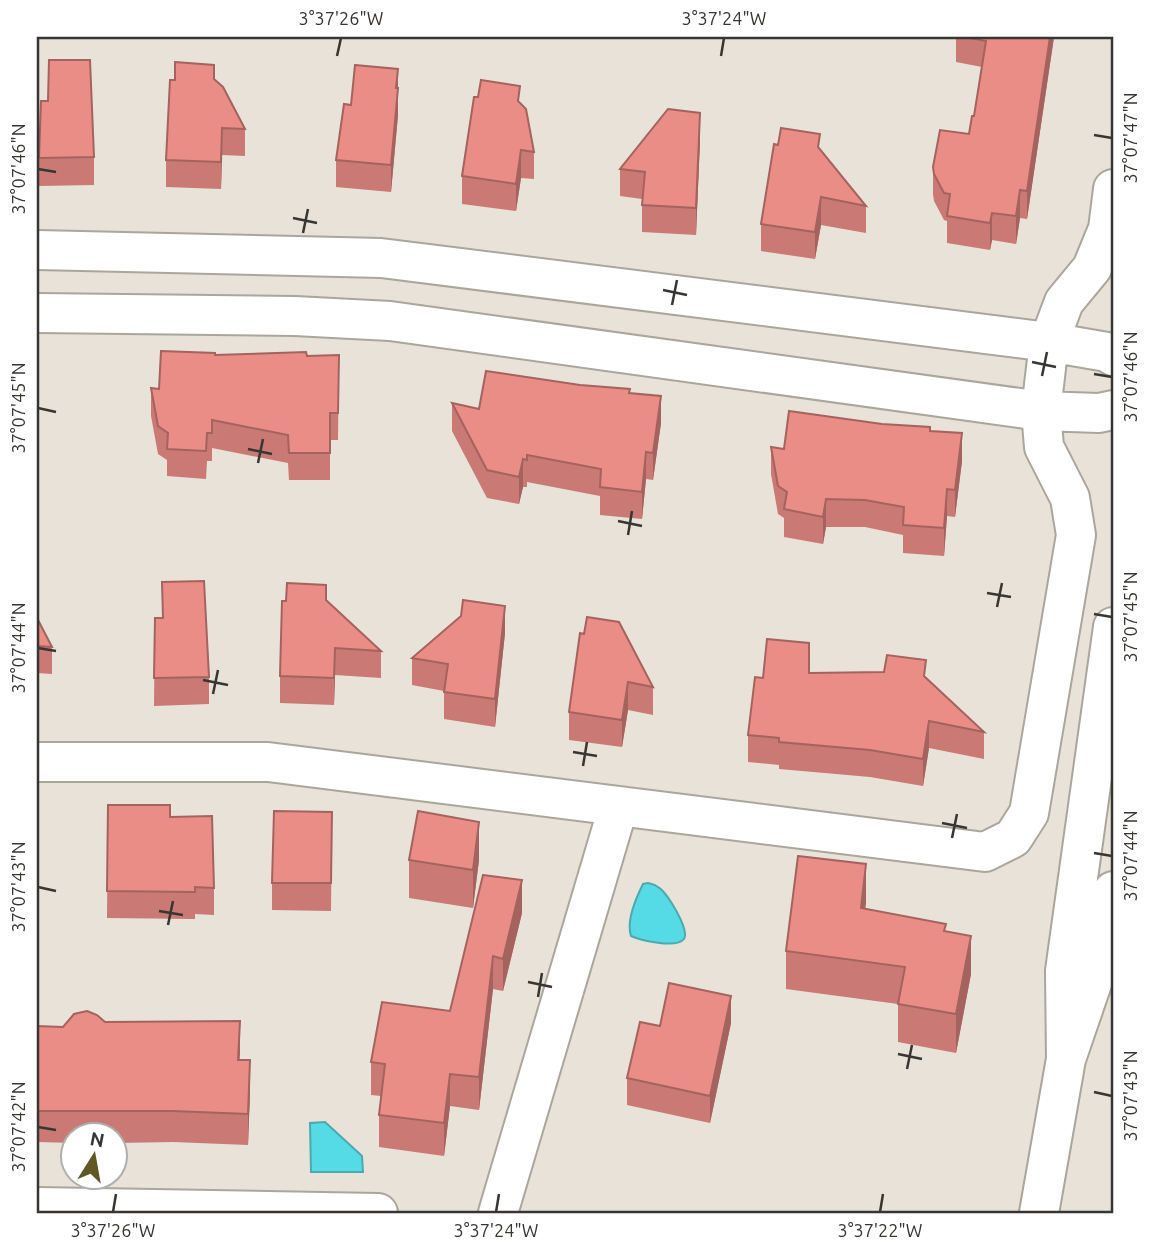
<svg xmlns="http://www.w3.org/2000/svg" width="1150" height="1250" font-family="Ubuntu,sans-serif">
	<rect width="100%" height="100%" fill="#e8e2d8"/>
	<!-- water -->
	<path fill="#54dbe5" stroke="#4caaaf" stroke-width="2" d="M648,883C652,884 654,884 658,887C667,892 690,930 684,939C676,949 640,940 631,936C626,921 636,898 643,884Z
		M325,1122L362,1156L363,1172H311L310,1123Z"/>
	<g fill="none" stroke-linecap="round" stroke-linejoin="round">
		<!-- minor casing -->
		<g stroke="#aba69c" stroke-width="42">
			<path id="minor" d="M37,250L381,258L1049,342L1107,352L1113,356
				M37,313L295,316L390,321L1041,411L1099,413L1113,410
				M37,762H268L985,852L1013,838L1029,813L1076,535L1070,498L1044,447L1041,411L1049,342L1064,302L1092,268L1108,229L1113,189
				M1066,1059L1065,971L1113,627
				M37,1207L378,1213
				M498,1213L618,808
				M1039,1213L1066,1059L1101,957L1113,891"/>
		</g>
		<!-- minor -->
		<use href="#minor" stroke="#fff" stroke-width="38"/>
	</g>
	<!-- wall -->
	<path fill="#ca7974" d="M956,37H1054L1027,219L1020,218L1016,244L992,240L990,250L947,243V221L944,220L934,201L933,194V167L969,134L974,116L982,67L956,62Z
		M214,79L245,129V156L222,155L221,189L166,187V160Z
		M398,88V115L391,192L336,187V160L351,105Z
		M48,101L94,157V185L39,186V158Z
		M520,104L534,152V179L521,178L516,211L462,204V176Z
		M700,140L696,235L642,232V199L620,196V169Z
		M820,150L866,206V233L821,225L815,259L761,251V224Z
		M215,355H339L338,440H330V480H289L288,463L212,448V461H207L206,479L167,476V460L158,454L151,416V388L159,389Z
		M630,393L661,423L653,480L646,479L642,519L600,515V496L527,482V487H523L519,504L487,498L452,431V403L479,409Z
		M930,431L962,461L955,517L947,516L944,556L903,553V535L865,527H826L823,544L784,537V518L778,514L771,474V447L784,449Z
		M162,582L209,677V704L154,706L155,618H162Z
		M326,600L381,651V678L335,675L334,705L280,703V676Z
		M37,618L52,647V674L37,673Z
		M505,633L495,727L444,719V691L412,685V658Z
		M580,633L653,687V715L628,710L622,747L569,740V712Z
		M809,673L926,678L984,732V759L929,748L923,786L870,777L779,769V765L748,762V735L763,678Z
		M108,805L170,817L214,888V915L195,914V919L107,918Z
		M332,812L331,911L272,910V883Z
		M409,860H479L473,908L409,898Z
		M866,902L865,909L946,931L971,974L956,1053L898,1042V1004L786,989V951Z
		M522,913L503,991L493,989L479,1110L450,1106L444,1156L379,1147V1115L381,1096L371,1095V1062L450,1011Z
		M105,1022L240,1060L250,1091L248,1145L173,1142L116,1143V1135H74V1143L37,1142V1026L63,1027Z
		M731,1023L710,1123L627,1105V1078L660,1026Z"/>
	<!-- shaded-wall -->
	<path fill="#a4635e" d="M1050,37H1054L1027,219V191Z
		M398,69V115L391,192V165Z
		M700,113V140L696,235V208Z
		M222,128V155L221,189V162Z
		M521,150V178L516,211V184Z
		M1020,190V218L1016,244V216Z
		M821,197V225L815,259V232Z
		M992,213V240L990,250V223Z
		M661,396V423L653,480V453Z
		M962,433V461L955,517V490Z
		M646,452V479L642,519V492Z
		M523,459V487L519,504V477Z
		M947,489V516L944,556V528Z
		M826,499V527L823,544V517Z
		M505,606V633L495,727V699Z
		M335,648V675L334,705V678Z
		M628,682V710L622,747V720Z
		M929,721V748L923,786V759Z
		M479,822V860L473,908V870Z
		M866,864V902L861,946V908Z
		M522,880V913L503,991V959Z
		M971,936V974L956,1053V1014Z
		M493,956V989L479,1110V1077Z
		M731,996V1023L710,1123V1096Z
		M240,1021V1053L238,1092V1060Z
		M250,1060V1091L248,1145V1114Z
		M450,1074V1106L444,1156V1123Z"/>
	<!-- building -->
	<path fill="#eb8d87" stroke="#a4635e" stroke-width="2" d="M966,37H1050L1027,191L1020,190L1016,216L992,213L990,223L947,216L950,194L944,193L934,174L933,167L940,130L969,134L972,116H974L986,41Z
		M49,60H90L94,157L39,158L41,101H48Z
		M175,62L214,65V79L223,87L245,129L222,128L221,162L166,160L170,80H175Z
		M355,65L398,69L396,88H398L391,165L336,160L344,104L351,105Z
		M481,80L520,86L518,101L526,109L534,152L521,150L516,184L462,176L474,97H478Z
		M668,109L700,113L696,208L642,205L645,172L620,169Z
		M781,128L820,134L818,147L866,206L821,197L815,232L761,224L774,144L778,145Z
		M161,351L215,353V355L306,352L307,356L339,355L338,413H330V453H289L288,435L212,420V433H207L206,451L167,449L168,433L158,426L151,388L159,389Z
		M486,371L580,385L630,389L629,393L661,396L653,453L646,452L642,492L600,487L601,469L527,455V460L523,459L519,477L487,470L452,403L479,409Z
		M789,411L882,424L930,427V431L962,433L955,490L947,489L944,528L903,525L904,507L865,500L826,499L823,517L784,509L787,492L778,486L771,447L784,449Z
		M204,581L209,677L154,678L155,618H163L162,582Z
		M287,583L326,585V600L381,651L335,648L334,678L280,676L282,601H286Z
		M463,600L505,606L495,699L444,692L448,664L412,658L461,616Z
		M587,617L619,622L653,687L628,682L622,720L569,712L580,633L584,634Z
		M37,618L52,647L37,646Z
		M767,639L809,643V673L884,672L887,655L926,660L924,676L984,732L929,721L923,759L870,750L779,742V738L748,735L755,677L763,678Z
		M108,805H170V817L212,816L214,888L195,887V892L107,891Z
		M274,811L332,812L331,883H272Z
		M418,811L479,822L473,870L409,860Z
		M798,856L866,864L861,908L946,924L944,931L971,936L956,1014L898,1004L905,967L786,951Z
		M483,875L522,880L503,959L493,956L479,1077L450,1074L444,1123L379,1115L385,1064L371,1062L382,1002L450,1011Z
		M669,983L731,996L710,1096L627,1078L640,1022L660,1026Z
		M87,1011L97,1015L105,1022L240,1021L238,1060H250L248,1114L173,1111H37V1026L63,1027L74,1014Z"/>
	<!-- ticks -->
	<path fill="none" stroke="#383632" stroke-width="2.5" d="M337,56L341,38M721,56L724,38M1094,135L1112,138M38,169L56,172M293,218L317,223M303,233L308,209M663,290L687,295M672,305L677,280M1032,362L1056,367M1094,374L1112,377M1042,376L1047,352M38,408L56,412M248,449L272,454M258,463L263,439M618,521L642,526M628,535L632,511M987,593L1011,597M997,607L1002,583M1094,614L1112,617M38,648L56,651M203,680L228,685M213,694L218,670M573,752L597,756M583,766L587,742M942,823L967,828M952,838L957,814M1094,853L1112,856M38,887L56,891M159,911L183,915M168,925L173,901M528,982L552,987M538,997L542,973M898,1054L922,1059M907,1069L912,1045M1094,1092L1112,1096M38,1127L56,1130M113,1212L116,1194M496,1212L499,1194M880,1212L883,1194"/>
	<!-- border -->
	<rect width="1150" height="1250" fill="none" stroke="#ffffff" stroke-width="77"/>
	<!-- north arrow -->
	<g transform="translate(94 1156) rotate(11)"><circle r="33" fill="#ffffff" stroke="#afafad" stroke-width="2"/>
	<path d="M0-5L12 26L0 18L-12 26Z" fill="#605824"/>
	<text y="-10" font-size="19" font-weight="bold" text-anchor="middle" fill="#383632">N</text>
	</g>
	<rect x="38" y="38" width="1074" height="1174" fill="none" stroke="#383632" stroke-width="2.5"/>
	<g font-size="18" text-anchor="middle" fill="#383632">
		<text x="341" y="25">3°37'26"W</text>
		<text x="724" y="25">3°37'24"W</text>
		<text transform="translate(1131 138) rotate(-90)" y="6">37°07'47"N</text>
		<text transform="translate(19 169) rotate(-90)" y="6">37°07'46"N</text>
		<text transform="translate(1131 377) rotate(-90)" y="6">37°07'46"N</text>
		<text transform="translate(19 408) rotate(-90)" y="6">37°07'45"N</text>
		<text transform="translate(1131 617) rotate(-90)" y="6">37°07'45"N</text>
		<text transform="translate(19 648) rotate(-90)" y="6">37°07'44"N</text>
		<text transform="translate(1131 856) rotate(-90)" y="6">37°07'44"N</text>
		<text transform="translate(19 887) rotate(-90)" y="6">37°07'43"N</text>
		<text transform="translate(1131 1096) rotate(-90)" y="6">37°07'43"N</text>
		<text transform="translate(19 1127) rotate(-90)" y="6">37°07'42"N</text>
		<text x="113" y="1237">3°37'26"W</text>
		<text x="496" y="1237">3°37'24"W</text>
		<text x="880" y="1237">3°37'22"W</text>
	</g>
</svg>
